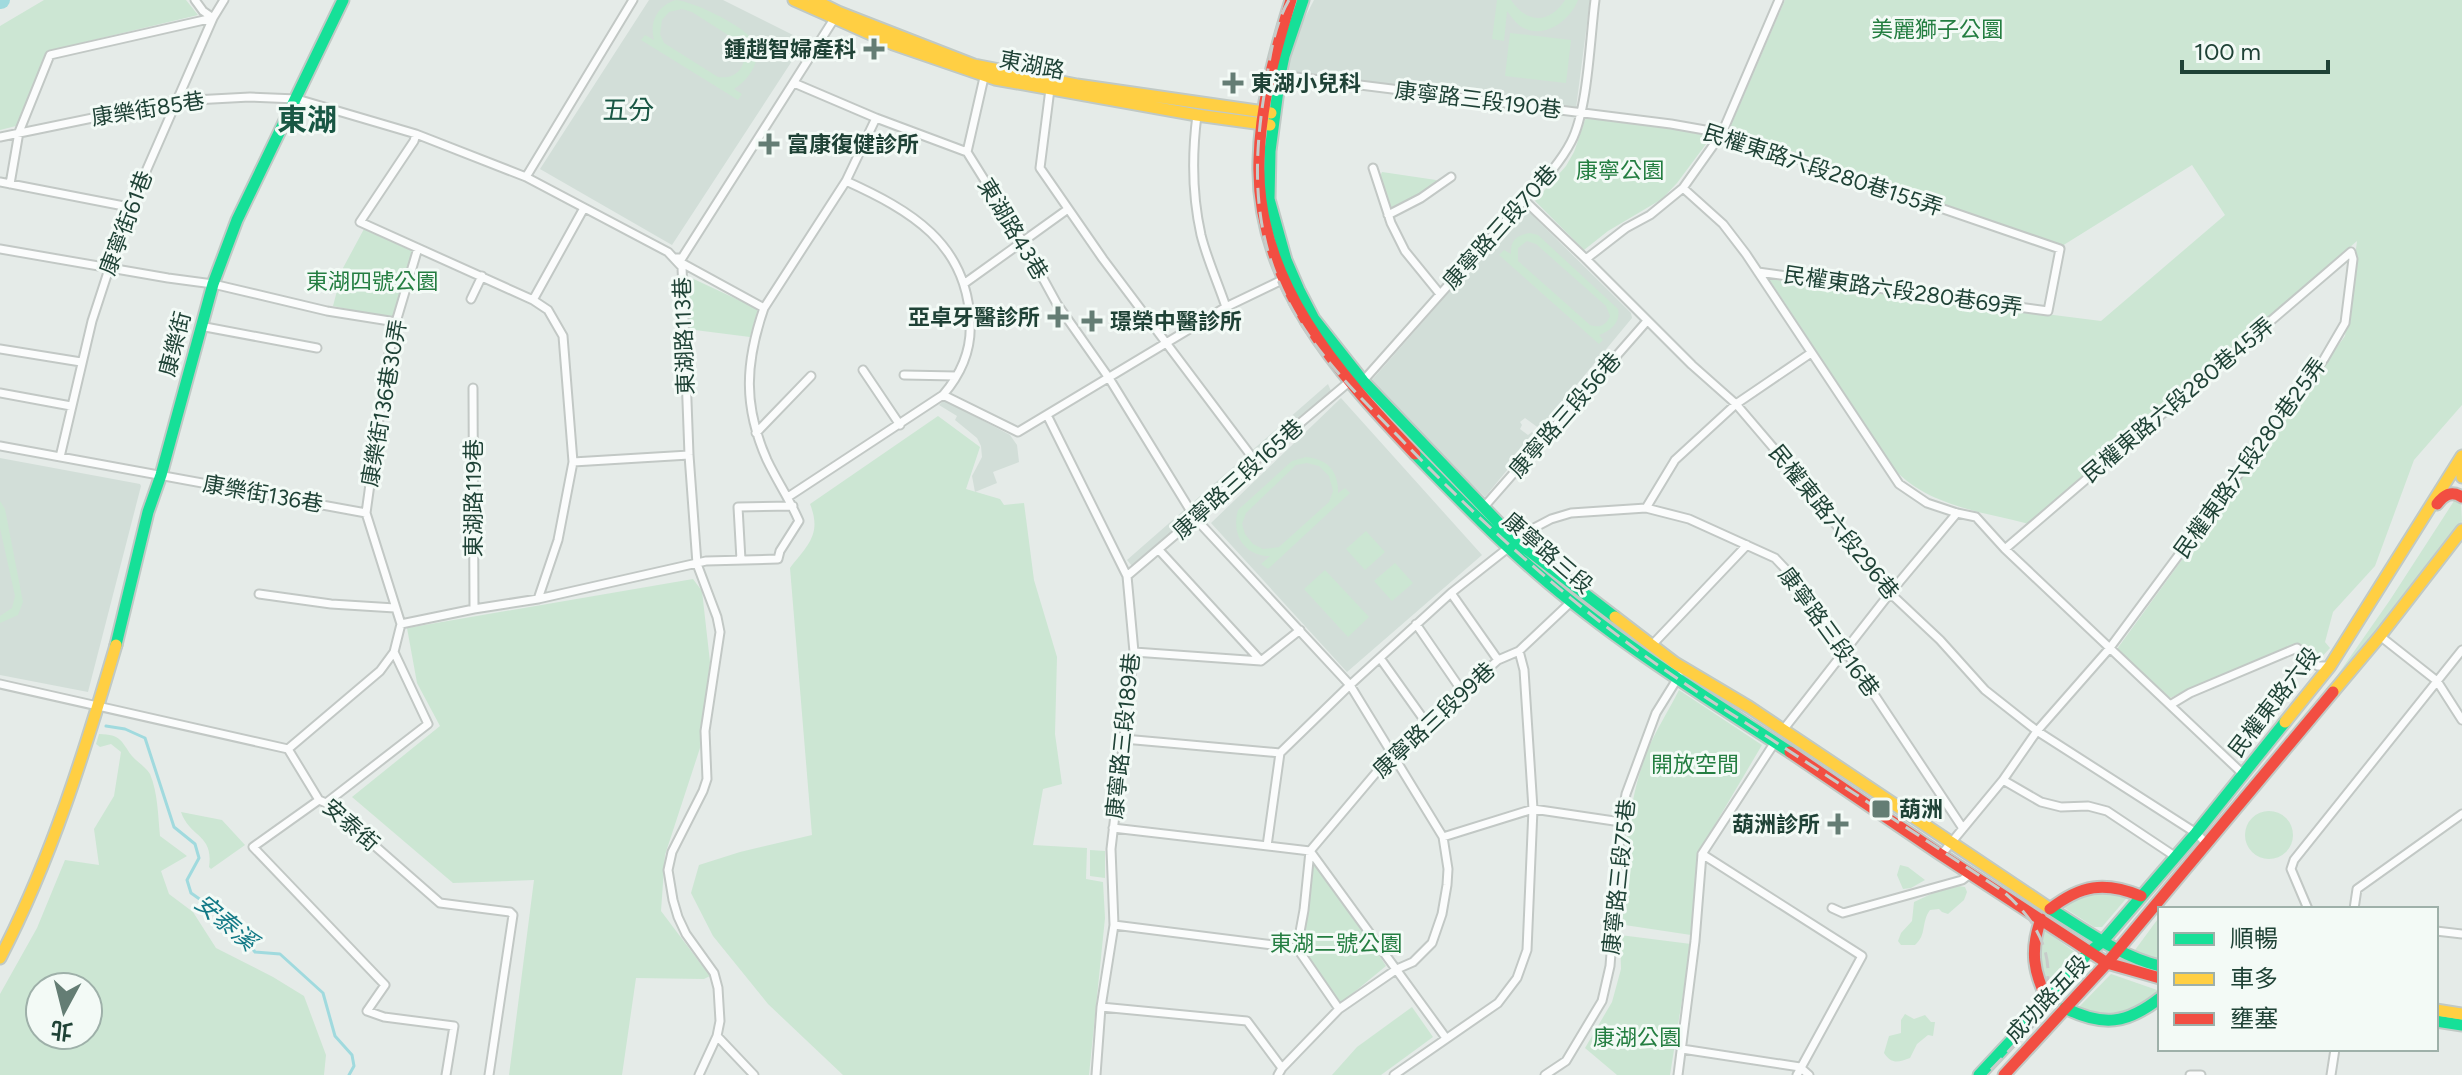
<svg xmlns="http://www.w3.org/2000/svg" width="2462" height="1075" font-family="Figtree,'Noto Sans TC',sans-serif">
	<rect width="100%" height="100%" fill="#e5ebe8"/>
	<!-- built -->
	<path fill="#d2ded8" d="M649,0H723L805,41L672,245L540,169Z
		M1314,0H1590L1576,108L1286,74L1300,27Z
		M1522,209L1528,211L1603,285L1631,313L1632,318L1540,429L1525,418L1520,422L1522,425L1520,429L1528,435L1532,432L1535,436L1485,497L1448,462L1371,381Z
		M1328,384L1334,398L1137,572L1127,560Z
		M1341,398L1482,555L1347,672L1211,523Z
		M944,400L1010,435L1017,445L1019,462L993,472L997,483L975,492L972,476L982,457L981,446L977,438L955,420L957,416L939,405Z
		M0,458L140,484L141,486L88,692L0,675Z"/>
	<!-- green -->
	<path fill="#cce6d3" fill-rule="evenodd" d="M44,0H186L198,15L47,51L16,126L0,130V26Z
		M676,0C694,2 737,23 749,36C767,53 751,79 734,89L742,94L738,100L641,40L645,35L654,40C649,22 658,5 676,0ZM682,9L692,12L742,44C749,63 739,80 718,77L664,43L660,34L662,20L669,12Z
		M1497,0H1511C1526,23 1549,25 1565,0H1578C1570,21 1543,41 1520,26C1515,22 1511,16 1507,11L1504,41L1492,39Z
		M1785,0H2462V405L2414,460L2375,566L2333,612L2325,642L2330,648L2318,661L2294,644L2170,698L2117,649L2345,336L2357,241L2029,524C1983,512 1929,506 1895,470L1769,279L2101,321L2225,215L2192,165L2062,246L1728,132Z
		M1510,33L1571,40L1566,83L1505,76Z
		M1586,117L1705,132L1712,136L1677,183L1662,199L1608,231L1584,250L1535,201L1566,166L1574,152Z
		M1382,172L1436,180L1438,182L1420,195L1391,209L1379,178Z
		M364,229L414,252L394,319L333,306L343,268Z
		M1530,233L1538,235L1618,309C1621,322 1611,331 1599,335L1603,340L1599,344L1499,255L1504,250L1511,254C1510,240 1517,235 1530,233ZM1527,241L1536,244L1606,306L1610,316C1606,326 1599,328 1590,325L1518,261V248Z
		M685,275L758,309L750,337L687,329Z
		M938,416L980,447L966,489L1000,499L1004,505L1024,503L1034,580L1057,657L1055,734L1062,784L1043,789L1033,845L1087,848L1086,879L1103,882L1105,918L1089,1075H843L768,1004L713,936L691,893L699,865L740,852L812,835L790,568C808,545 822,534 810,504Z
		M1306,457C1327,459 1339,471 1338,493L1345,488L1350,493L1268,569L1261,564L1270,556C1244,556 1231,534 1238,510L1292,461ZM1307,463L1319,466L1329,476L1333,491L1329,502L1279,547L1263,549L1253,544L1245,534L1242,524L1246,513L1296,465Z
		M2461,500L2462,521L2440,557L2331,696L2325,693L2390,600L2454,501Z
		M0,501L5,509L23,602L18,615L0,623V616L12,608L15,596L0,528Z
		M1366,531L1385,552L1365,570L1346,549Z
		M1395,563L1413,583L1392,601L1374,581Z
		M1325,570L1369,617L1348,637L1304,589Z
		M693,579L702,591L710,662L700,748L665,855L661,911L710,976L704,979L636,978L622,1075H509L534,880L453,883L352,797L440,726L417,683L407,628Z
		M1679,690L1762,745L1697,855L1691,935L1618,924C1624,866 1626,807 1647,751C1656,730 1669,710 1679,690Z
		M99,734C122,735 120,740 132,756C137,762 146,767 150,774C158,793 158,816 160,836L187,856L161,871L169,894L193,912L216,948L273,977L304,996L326,1055L324,1075H0V994L37,928L65,860L99,865L94,829L114,796L121,752L111,744L100,747L96,744ZM88,987V1035H40V987Z
		M2245 835a24 24 0 1 1 48 0a24 24 0 1 1-48 0Z
		M181,812L222,820L245,845L211,869L209,867C214,834 190,838 181,812Z
		M1090,850L1105,851V878L1090,876Z
		M1318,859L1386,966L1341,1003L1301,947L1308,911L1313,861Z
		M1900,865L1908,867L1925,880L1911,888L1903,889L1897,875Z
		M1959,886L1965,887L1967,892L1964,900L1948,914L1942,912L1939,909L1930,910C1921,922 1927,935 1915,945H1901L1898,941L1901,933L1912,921L1914,902L1944,888Z
		M2099,886L2130,894L2102,927H2094L2060,905Z
		M2160,916V961L2135,952V950Z
		M2044,930L2076,953L2050,987C2039,969 2038,950 2044,930Z
		M1620,935L1691,944L1670,1075H1617L1585,1048L1612,1002L1621,969Z
		M2111,974L2160,991V994L2144,1008L2115,1020L2077,1009Z
		M1412,1007L1433,1037L1381,1075H1332L1357,1047Z
		M1905,1014L1914,1019L1925,1015L1931,1022H1935L1933,1036L1928,1035L1917,1044L1910,1058C1899,1062 1892,1065 1884,1053L1889,1036L1901,1033V1020Z"/>
	<g fill="none" stroke-linecap="round" stroke-linejoin="round">
		<!-- stream -->
		<path stroke="#a0dade" stroke-width="3" d="M106,726L125,729L145,738L174,827L195,844L199,858L187,880L191,893L232,922L255,952L280,954L323,993L335,1036L352,1055L354,1066L349,1075"/>
		<!-- river -->
		<path stroke="#a0dade" stroke-width="18" d="M0,0H1"/>
		<!-- street casing -->
		<g stroke="#c2c8c5" stroke-width="11">
			<path id="street" d="M195,0L203,11L213,18
				M985,73L967,152L1022,240L1057,304L1109,378L1195,518L1350,685L1443,837L1448,869L1447,885L1442,914L1432,943L1413,962L1397,969L1339,1009L1282,1068L1278,1075
				M1280,75L1671,124L1722,133L2060,249L2048,311L1758,272
				M794,83L876,118L967,152
				M1050,89L1040,168L1103,259L1255,461
				M1197,115C1192,154 1192,195 1201,235C1207,259 1218,283 1226,307
				M416,134L414,141L360,222L533,300L548,310L563,336L573,462L558,540L538,599
				M0,137L175,101L250,97L297,99L416,134L526,177L668,252L682,267L689,455L697,564L717,617L720,632L705,731L707,779L703,791L672,852L668,870L673,900L678,917L686,934L714,973L718,988L720,1021L717,1036L699,1075
				M1373,168L1391,223L1405,251L1440,294
				M526,177L633,0
				M0,182L129,207
				M10,184L19,132L50,55L213,18
				M1683,188L1723,224L1746,254L1899,484L1927,503L1957,513L1976,517L2005,549L2243,774
				M1524,200L1586,259L1692,365L1736,404L1800,479L1890,593L1940,640L1985,690L2037,731L2196,833L2207,844
				M1388,215L1421,198L1451,177
				M0,249L168,278L213,284L327,311L396,322
				M675,258H682L834,19
				M1586,259L1626,228L1650,215L1683,188L1722,133L1779,0
				M965,283L1068,209
				M471,299L482,276
				M533,300L584,208
				M764,308L846,181L876,118
				M200,326L317,348
				M0,349L81,362
				M863,370L900,425
				M904,375L956,376
				M1363,381L1524,200C1542,183 1559,165 1571,142C1588,110 1590,38 1595,0
				M473,388L474,609
				M0,393L71,406
				M943,395L1018,432L1226,307L1282,280
				M1047,415L1127,576L1134,652L1111,849L1114,925L1101,1007L1096,1075
				M756,433L811,376
				M0,446L366,513
				M60,457L92,321L126,217L213,18L224,0
				M573,462L689,455
				M788,497L943,395C961,374 972,349 970,321C967,243 910,210 846,181
				M1483,508L1647,321
				M1646,508L1675,460L1736,404L1811,353
				M2005,549L2351,252
				M1159,550L1261,661
				M741,560L738,507L793,506
				M1127,576L1195,518L1255,461L1349,382
				M1451,593L1498,660
				M259,594L331,604L395,608
				M401,624L474,609L538,599L706,561L778,559L780,551L799,521C790,500 777,481 767,460C743,406 745,363 764,308L680,262
				M1416,624L1462,691
				M2380,636L2437,681L2462,720
				M1652,645L1747,545
				M1134,652L1261,661L1300,630
				M1380,658L1427,724
				M0,684L288,749L319,800L326,803L440,903L510,912L513,915L489,1075
				M2170,705L2190,693L2297,648L2318,666H2330
				M1783,730L1890,593L1957,513
				M1124,739L1280,753
				M288,749L380,671L394,652L401,624L366,513L386,368L396,322L418,248
				M1280,753L1350,685L1451,593L1532,529L1551,519L1571,513L1646,508L1689,519L1775,558L1792,576L1846,652L1962,827
				M2003,780L2041,802L2061,807L2088,806L2107,811L2176,857
				M319,800L253,847L385,985L367,1011L384,1017L454,1026L446,1075
				M326,803L428,724L394,652
				M1113,828L1310,851
				M1443,837L1533,809L1621,822
				M1267,846L1280,753
				M1310,851L1446,1038
				M1702,854L1862,956L1797,1075
				M1941,855L2003,780L2037,731L2109,649L2324,359L2345,323L2353,259L2351,252
				M1832,908L1843,913L1962,880L1970,874
				M2308,909L2291,869L2294,860L2462,650
				M2354,909L2357,889L2462,814
				M1114,925L1297,948L1339,1009
				M2436,931L2462,934
				M1297,948L1304,910L1310,851L1391,755L1498,660L1519,651L1572,601
				M1101,1007L1247,1021L1282,1068
				M717,1036L754,1075
				M1682,1049L1800,1067L1809,1075
				M1394,1075L1498,1003L1517,978L1527,950L1533,809L1524,670L1519,651
				M1545,1075L1566,1061L1602,1001L1610,966L1621,822L1626,794L1656,713L1679,676
				M1678,1075L1695,941L1702,854L1775,742
				M2190,1075H2201
				M2331,1075L2335,1049"/>
		</g>
		<!-- fast casing -->
		<g stroke="#c0c9c5" stroke-width="15">
			<path id="fast" d="M1303,0L1284,56L1280,75L1270,151L1269,199L1286,260L1299,290L1314,319L1363,381L1516,541L1615,617
				M1415,454C1455,495 1494,536 1537,573C1615,641 1704,696 1790,752
				M116,645L148,512L161,475L213,284L237,220L343,0
				M2049,908C2083,929 2121,957 2160,966
				M2065,1008C2103,1027 2127,1024 2160,998
				M2436,1021L2462,1025
				M1979,1075L2048,1001L2087,954L2103,941L2196,833L2285,722"/>
		</g>
		<!-- slow casing -->
		<g stroke="#c0c9c5" stroke-width="15">
			<path id="slow" d="M794,0L893,44L995,79L1197,115L1270,125
				M814,0L838,12L974,65L1077,85L1271,113
				M2462,468V477
				M1615,617L1675,663L1749,707L2049,908
				M2333,692L2380,636L2462,530
				M2285,722L2330,666L2462,456
				M0,958C51,860 85,751 116,645
				M2436,1010L2462,1014"/>
		</g>
		<!-- jam casing -->
		<g stroke="#c0c9c5" stroke-width="15">
			<path id="jam" d="M1291,0C1275,52 1260,106 1259,161C1255,280 1338,373 1415,454
				M2437,504C2444,495 2451,490 2462,497
				M1790,752L1940,854L2107,963L2160,978
				M2050,909C2081,885 2104,881 2141,896
				M2041,919C2030,950 2033,972 2048,1001
				M2004,1075L2107,963L2333,692"/>
		</g>
		<!-- street -->
		<use href="#street" stroke="#fbfcfc" stroke-width="7"/>
		<!-- fast -->
		<use href="#fast" stroke="#16e098" stroke-width="11"/>
		<!-- slow -->
		<use href="#slow" stroke="#ffcf43" stroke-width="11"/>
		<!-- jam -->
		<use href="#jam" stroke="#f24e42" stroke-width="11"/>
		<!-- rail -->
		<path stroke="#c7ccca" stroke-width="3" stroke-dasharray="16 8" stroke-linecap="butt" d="M1289,0C1271,31 1269,67 1263,102C1254,163 1254,223 1278,280C1304,343 1352,389 1399,437C1474,516 1553,588 1641,653C1683,684 1727,711 1771,739C1847,789 1925,839 2001,890C2041,922 2064,968 2035,1017C2022,1039 2003,1057 1986,1075"/>
	</g>
	<!-- markers -->
	<g fill="#647d74" stroke="#f3faf6" stroke-width="3">
		<path d="M870 37h8v8h8v8h-8v8h-8v-8h-8v-8h8z"/>
		<path d="M1229 71h8v8h8v8h-8v8h-8v-8h-8v-8h8z"/>
		<path d="M765 132h8v8h8v8h-8v8h-8v-8h-8v-8h8z"/>
		<path d="M1054 305h8v8h8v8h-8v8h-8v-8h-8v-8h8z"/>
		<path d="M1088 309h8v8h8v8h-8v8h-8v-8h-8v-8h8z"/>
		<rect x="1871" y="799" width="20" height="20" rx="4"/>
		<path d="M1834 812h8v8h8v8h-8v8h-8v-8h-8v-8h8z"/>
	</g>
	<g text-anchor="middle" dominant-baseline="central" stroke-width="6" stroke-linejoin="round" paint-order="stroke">
		<!-- park labels -->
		<g font-size="22" fill="#247e41" stroke="#f3faf6">
			<text x="1937" y="29">美麗獅子公圜</text>
			<text x="1620" y="170">康寧公園</text>
			<text x="372" y="281">東湖四號公園</text>
			<text x="1695" y="764">開放空間</text>
			<text x="1336" y="943">東湖二號公園</text>
			<text x="1637" y="1037">康湖公園</text>
		</g>
		<!-- poi labels -->
		<g font-size="22" font-weight="bold" fill="#1f4236" stroke="#f3faf6" text-anchor="start">
			<text x="856" y="49" text-anchor="end">鍾趙智婦產科</text>
			<text x="1251" y="83">東湖小兒科</text>
			<text x="787" y="144">富康復健診所</text>
			<text x="1040" y="317" text-anchor="end">亞卓牙醫診所</text>
			<text x="1110" y="321">璟榮中醫診所</text>
			<text x="1899" y="809">葫洲</text>
			<text x="1820" y="824" text-anchor="end">葫洲診所</text>
		</g>
		<!-- street labels -->
		<g font-size="22" fill="#1f4236" stroke="#f3faf6">
			<text transform="translate(1032 65) rotate(11)">東湖路</text>
			<text transform="translate(1478 100) rotate(7)">康寧路三段190巷</text>
			<text transform="translate(148 109) rotate(-9)">康樂街85巷</text>
			<text transform="translate(1823 170) rotate(18)">民權東路六段280巷155弄</text>
			<text transform="translate(126 223) rotate(-69)">康寧街61巷</text>
			<text transform="translate(1500 227) rotate(-48)">康寧路三段70巷</text>
			<text transform="translate(1013 229) rotate(59)">東湖路43巷</text>
			<text transform="translate(1903 291) rotate(8)">民權東路六段280巷69弄</text>
			<text transform="translate(684 336) rotate(-92)">東湖路113巷</text>
			<text transform="translate(175 344) rotate(-75)">康樂街</text>
			<text transform="translate(2178 400) rotate(-40)">民權東路六段280巷45弄</text>
			<text transform="translate(384 403) rotate(-80)">康樂街136巷30弄</text>
			<text transform="translate(1565 415) rotate(-49)">康寧路三段56巷</text>
			<text transform="translate(2250 458) rotate(-54)">民權東路六段280巷25弄</text>
			<text transform="translate(1238 479) rotate(-42)">康寧路三段165巷</text>
			<text transform="translate(263 494) rotate(10)">康樂街136巷</text>
			<text transform="translate(473 498) rotate(-90)">東湖路119巷</text>
			<text transform="translate(1834 522) rotate(51)">民權東路六段296巷</text>
			<text transform="translate(1548 553) rotate(41)">康寧路三段</text>
			<text transform="translate(1829 632) rotate(54)">康寧路三段16巷</text>
			<text transform="translate(2274 702) rotate(-52)">民權東路六段</text>
			<text transform="translate(1434 720) rotate(-43)">康寧路三段99巷</text>
			<text transform="translate(1123 736) rotate(-84)">康寧路三段189巷</text>
			<text transform="translate(351 825) rotate(41)">安泰街</text>
			<text transform="translate(1619 877) rotate(-84)">康寧路三段75巷</text>
			<text transform="translate(2047 999) rotate(-47)">成功路五段</text>
		</g>
		<!-- water labels -->
		<g font-size="24" font-style="italic" fill="#127986" stroke="#f3faf6">
			<text transform="translate(226 922) rotate(40)">安泰溪</text>
		</g>
		<!-- quarter labels -->
		<g font-size="26" fill="#195744" stroke="#f3faf6">
			<text x="628" y="110">五分</text>
		</g>
		<!-- district labels -->
		<g font-size="30" font-weight="bold" fill="#195744" stroke="#f3faf6">
			<text x="307" y="119">東湖</text>
		</g>
	</g>
	<!-- legend -->
	<rect x="2158" y="907" width="280" height="144" fill="#f3faf6" stroke="#9eb0a9" stroke-width="2"/>
	<rect x="2174" y="933" width="40" height="12" fill="#16e098" stroke="#9eb0a9" stroke-width="2"/>
	<text x="2230" y="947" font-size="24" fill="#1f4236">順暢</text>
	<rect x="2174" y="973" width="40" height="12" fill="#ffcf43" stroke="#9eb0a9" stroke-width="2"/>
	<text x="2230" y="987" font-size="24" fill="#1f4236">車多</text>
	<rect x="2174" y="1013" width="40" height="12" fill="#f24e42" stroke="#9eb0a9" stroke-width="2"/>
	<text x="2230" y="1027" font-size="24" fill="#1f4236">壅塞</text>
	<!-- north arrow -->
	<g transform="translate(64 1011) rotate(187)"><circle r="38" fill="#f3faf6" stroke="#9eb0a9" stroke-width="2"/>
	<path d="M0-6L14 30L0 20L-14 30Z" fill="#647d74"/>
	<text y="-12" font-size="22" font-weight="bold" text-anchor="middle" fill="#1f4236">北</text>
	</g>
	<!-- scale -->
	<path d="M2182 60v12h146v-12" fill="none" stroke="#1f4236" stroke-width="4"/>
	<text x="2194" y="60" font-size="24" fill="#1f4236" stroke="#f3faf6" stroke-width="6" paint-order="stroke">100 m</text>
</svg>
